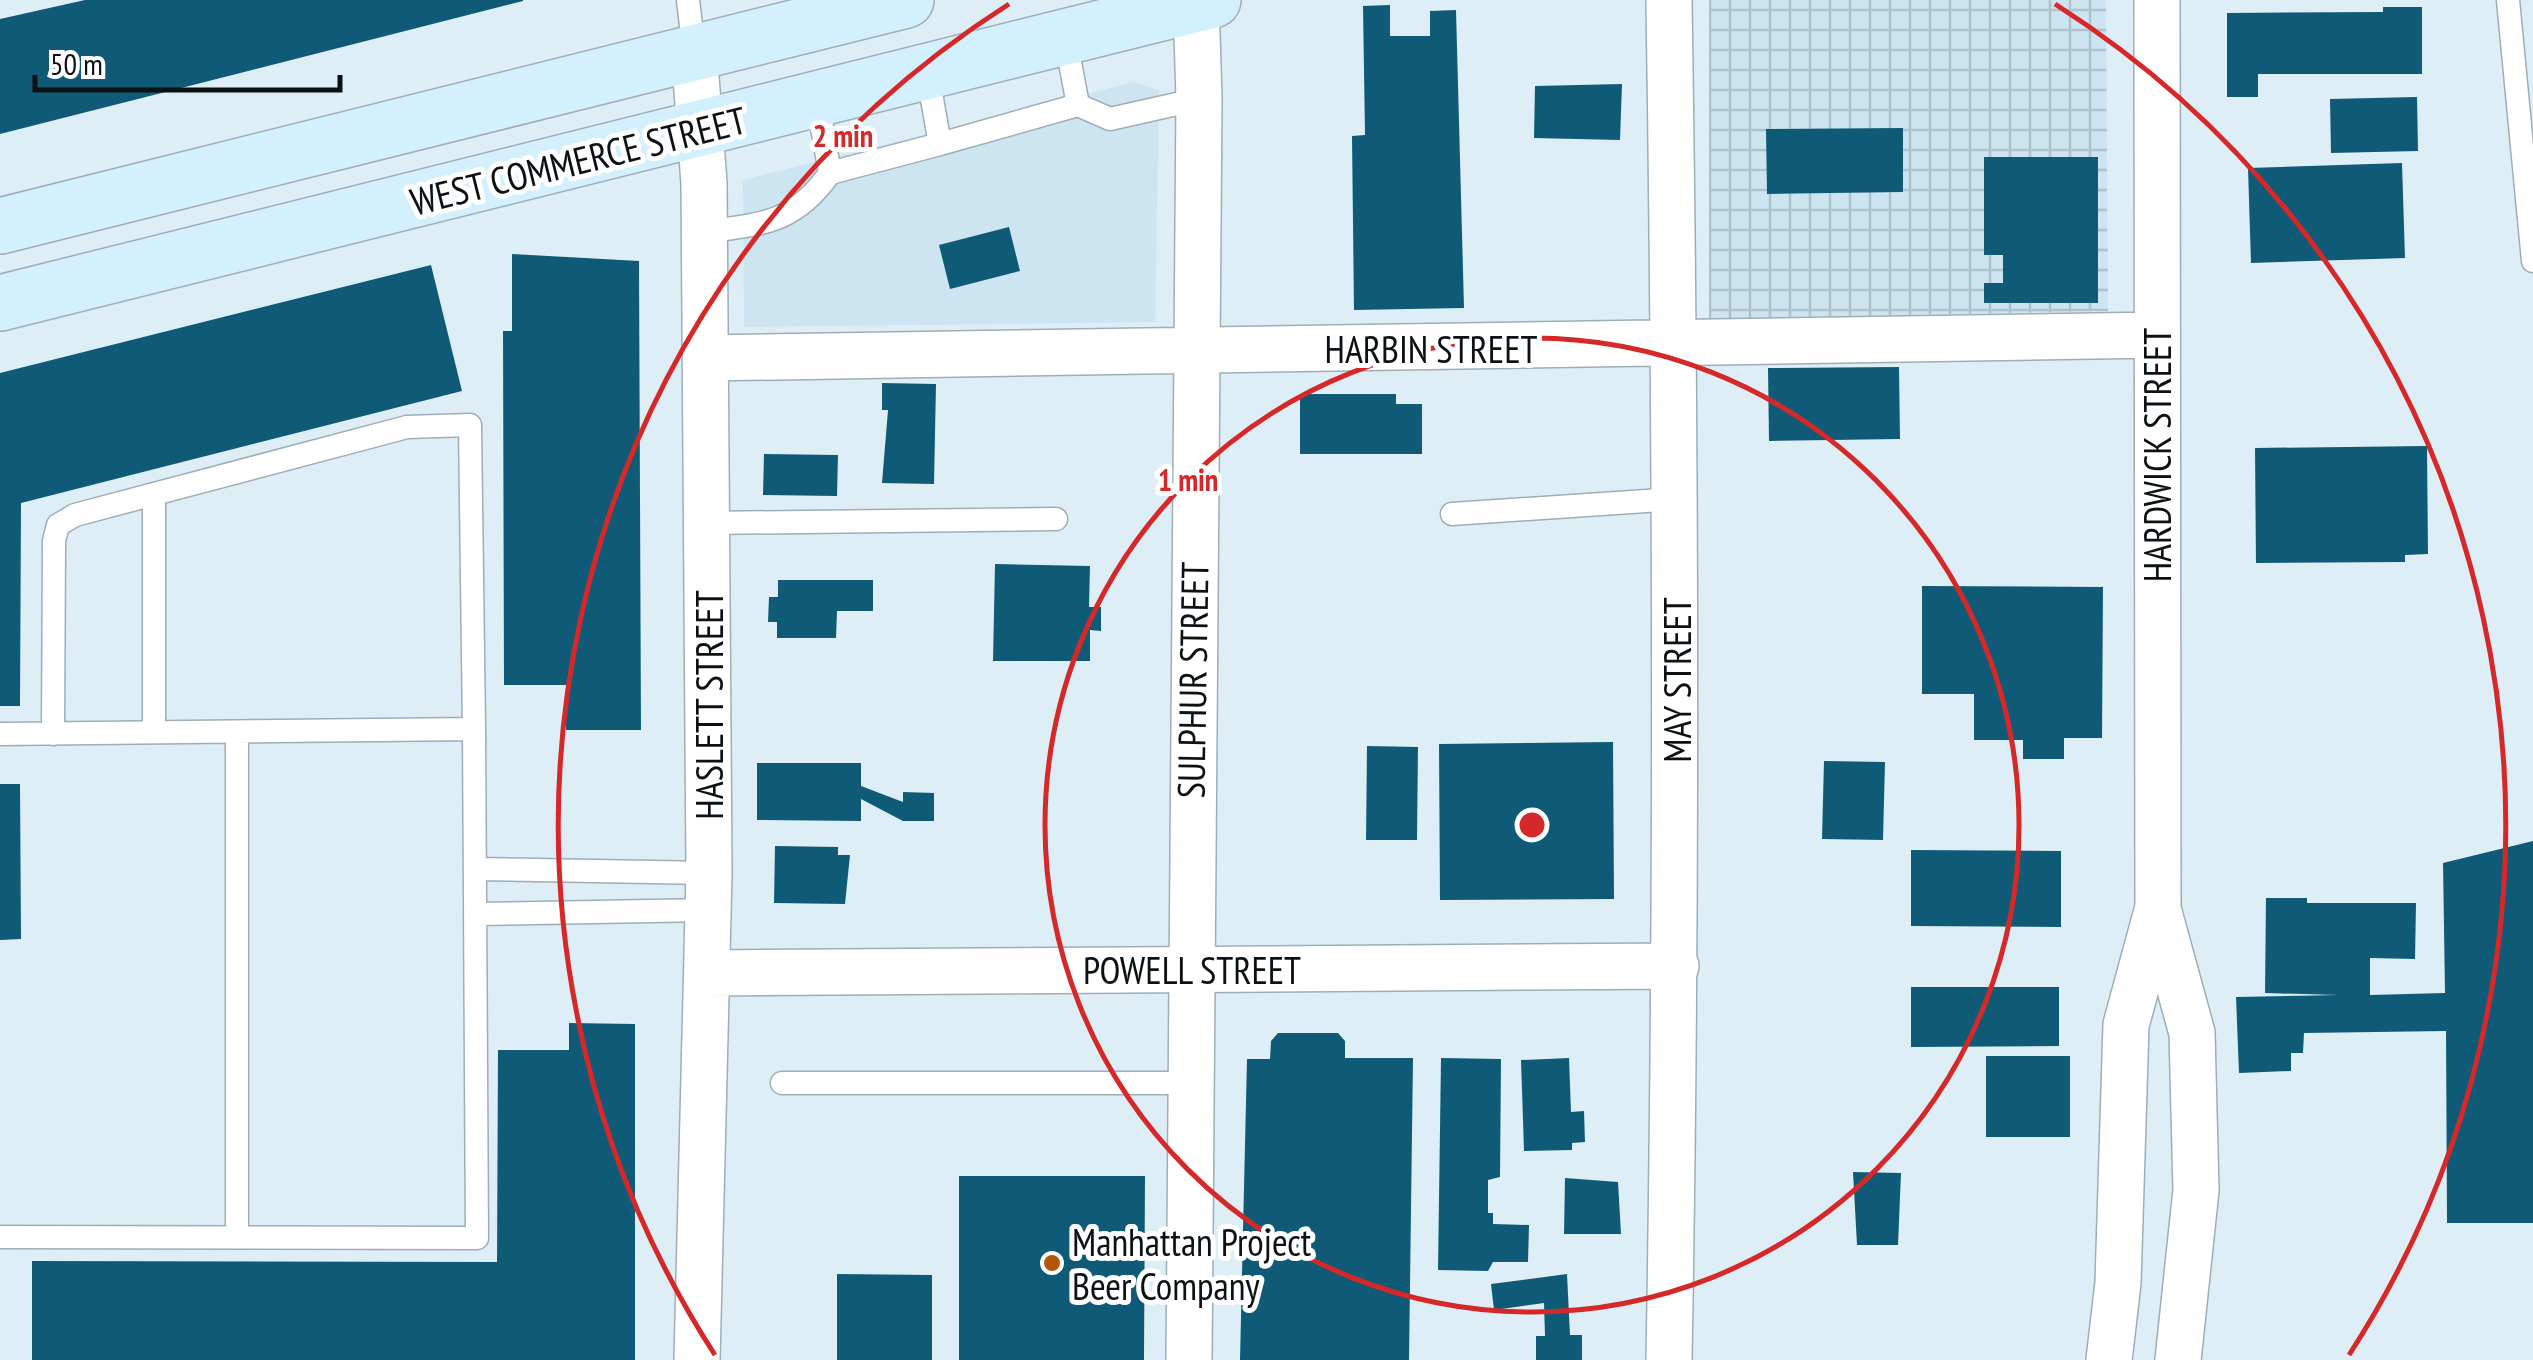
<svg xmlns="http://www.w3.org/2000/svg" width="2533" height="1360" font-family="'PT Sans Narrow',sans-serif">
	<defs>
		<pattern id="industrial-grid" width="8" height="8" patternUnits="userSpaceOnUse" patternTransform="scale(2.5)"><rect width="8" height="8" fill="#cde4f1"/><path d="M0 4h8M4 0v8" fill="none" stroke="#afc3ce"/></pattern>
	</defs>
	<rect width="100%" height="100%" fill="#deeef6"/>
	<!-- built -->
	<path fill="#cde4f1" d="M1134,82L1159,90L1155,322L744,327L743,180Z"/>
	<!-- industrial -->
	<path fill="url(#industrial-grid)" d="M1709,0H2106L2108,311L1709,319Z"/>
	<!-- building -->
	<path fill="#0f5b77" d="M85,0H523V1L0,134V19Z
		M1390,5V36H1430V11L1456,10L1464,308L1354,310L1352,136L1365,135L1363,6Z
		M2383,7H2422V74H2258V97H2227V13L2383,12Z
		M1622,84L1620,140L1534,138L1535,86Z
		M2417,97L2418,151L2331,153L2330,99Z
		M1903,128V192L1767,194L1766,129Z
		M1984,157H2098V303H1984V283H2003V255H1984Z
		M2402,163L2405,258L2251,263L2248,168Z
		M1009,227L1020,271L950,289L939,245Z
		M512,254L639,261L641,730H566V685H504L503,331H512Z
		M431,265L462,391L21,503L20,706H0V373Z
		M1899,367L1900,439L1769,441L1768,368Z
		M882,383L936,384L934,484L882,483L888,410H882Z
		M1300,394H1396V404H1422V454H1300Z
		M2427,446L2428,554L2405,555V562L2256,563L2255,448Z
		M764,454L838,455L837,496L763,495Z
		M995,564L1090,566L1089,607H1101V631L1090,630V661H993Z
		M778,580H873V611H837L836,638H777V622H768L769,597H778Z
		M1922,586L2103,587L2102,738H2064V759H2023V740H1974V694H1922Z
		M1613,742L1614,899L1440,900L1439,744Z
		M1367,746L1418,747L1417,840H1366Z
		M1824,761L1885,762L1883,840L1822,839Z
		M757,763H861V786L903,802V792L934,793V821H903L861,799V821L757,820Z
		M0,784H20L21,939L0,940Z
		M2533,841V1223H2447L2446,1031L2304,1033L2303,1053H2291V1071L2239,1073L2236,997L2338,995L2265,993L2266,898H2307V903H2416L2415,959L2370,958V995L2445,993L2443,863Z
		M775,846L838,847V855H850L845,904L774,903Z
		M1911,850L2061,851V927L1911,926Z
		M1911,987H2059V1046L1911,1047Z
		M569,1023L635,1024V1360H32V1261L497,1262L498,1050H569Z
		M1278,1033H1338L1345,1041V1058H1413L1409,1360H1240L1247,1059H1270L1271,1041Z
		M1986,1056H2070V1137H1986Z
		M1441,1058L1501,1059L1500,1177L1488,1180V1213H1493V1224L1529,1225L1528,1262H1493L1488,1271L1438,1270Z
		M1569,1058L1571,1112L1584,1111L1585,1142L1572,1143V1150L1524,1151L1521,1060Z
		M1853,1172L1901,1173L1898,1245H1857Z
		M959,1176H1145L1144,1360H959Z
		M1565,1178L1618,1182L1621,1234H1564Z
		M837,1274L932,1275V1360H837Z
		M1567,1274L1570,1335H1582V1360H1536V1336H1545L1544,1303L1494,1310L1491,1284Z"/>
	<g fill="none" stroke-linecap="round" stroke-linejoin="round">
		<!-- service casing -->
		<g stroke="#9faeb6" stroke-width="25">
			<path id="service" d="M688,0L694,51
				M2508,0L2533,261
				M1065,36L1078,105L1110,119L1199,99
				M817,99L830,173L940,144L927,71
				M940,144L1078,105
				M704,232C762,224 794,224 830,173
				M154,494V732
				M1452,514L1676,499
				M708,523L1056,519
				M237,732V1237
				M0,734L474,729L477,1238L0,1237
				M53,734L54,541L58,525L75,515L407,427L470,425L474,729
				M475,869L709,873
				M475,914L709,910
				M782,1083H1189"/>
		</g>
		<!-- minor casing -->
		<g stroke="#9faeb6" stroke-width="48">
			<path id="minor" d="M1669,0C1676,454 1677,906 1669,1360
				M2157,0L2158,909L2192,1033L2196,1190L2178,1360
				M694,51L704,183L709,873L697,1360
				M707,358L2155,335
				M708,973L1676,966
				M1189,1360L1199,99L1196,0
				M2109,1360L2118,1283L2126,1025L2157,911"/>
		</g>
		<!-- secondary casing -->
		<g stroke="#9faeb6" stroke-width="58">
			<path id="secondary" d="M0,226L906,0
				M0,303L1213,0"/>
		</g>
		<!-- service -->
		<use href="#service" stroke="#fff" stroke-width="22"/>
		<!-- minor -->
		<use href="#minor" stroke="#fff" stroke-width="45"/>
		<!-- secondary -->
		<use href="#secondary" stroke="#d3f0fe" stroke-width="55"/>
	</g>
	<!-- distance rings -->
	<g fill="none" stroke="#d62828" stroke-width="5">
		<circle cx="1532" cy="825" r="487"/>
		<path d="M715 1355A974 974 0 0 1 1009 4M2055 4A974 974 0 0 1 2349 1355"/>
	</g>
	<!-- markers -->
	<circle fill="#b5560f" stroke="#fff" stroke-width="4" cx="1052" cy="1263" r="10"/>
	<g text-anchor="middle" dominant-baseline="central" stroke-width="10" stroke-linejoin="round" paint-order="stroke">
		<!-- street labels -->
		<g font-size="38" fill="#0c1114" stroke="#fff">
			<text transform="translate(578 160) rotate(-14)">WEST COMMERCE STREET</text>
			<text x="1431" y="348">HARBIN STREET</text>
			<text transform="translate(2156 455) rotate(-90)">HARDWICK STREET</text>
			<text transform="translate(1192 680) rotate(-89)">SULPHUR STREET</text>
			<text transform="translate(1676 680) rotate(-90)">MAY STREET</text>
			<text transform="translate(708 705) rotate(-90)">HASLETT STREET</text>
			<text x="1192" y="969">POWELL STREET</text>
		</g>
		<!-- poi labels -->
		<g font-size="38" fill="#0c1114" stroke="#fff" text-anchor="start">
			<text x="1072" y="1241">Manhattan Project<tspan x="1072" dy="44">Beer Company</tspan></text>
		</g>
	</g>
	<circle cx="1532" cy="825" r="15" fill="#d62828" stroke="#fff" stroke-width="5"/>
	<g font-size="30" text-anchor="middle" font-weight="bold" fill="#d62828" stroke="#fff" stroke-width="10" stroke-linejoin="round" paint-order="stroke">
		<text x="843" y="147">2 min</text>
		<text x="1188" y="491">1 min</text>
	</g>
	<!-- scale -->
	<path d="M35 75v15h305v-15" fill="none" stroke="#0c1114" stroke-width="5"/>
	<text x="50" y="75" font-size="30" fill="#0c1114" stroke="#ffffff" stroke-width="8" paint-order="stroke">50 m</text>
</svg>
